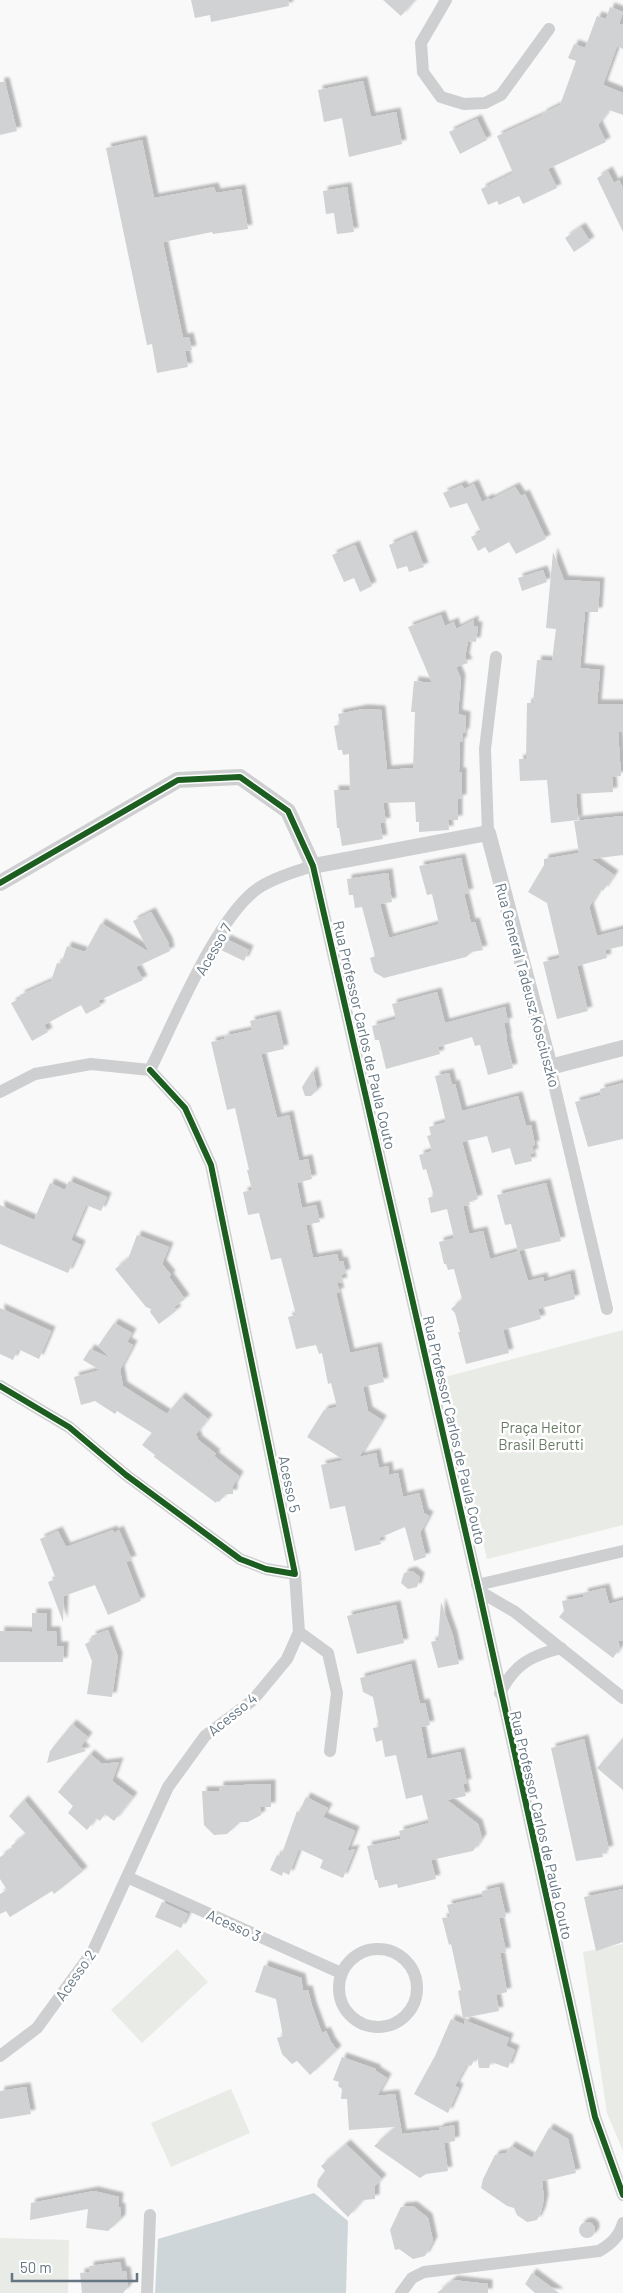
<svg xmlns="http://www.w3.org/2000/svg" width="623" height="2293" font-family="Barlow,sans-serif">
	<defs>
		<filter id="shadow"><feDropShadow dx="4.5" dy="-4.5" stdDeviation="1" flood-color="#0004"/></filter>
	</defs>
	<rect width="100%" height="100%" fill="#f9f9f9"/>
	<!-- green -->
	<path fill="#e8ebe6" d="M623,1330V1525L487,1559L445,1377Z
		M623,1944V2151L607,2113L583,1952Z
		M177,1949L208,1982L142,2043L111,2010Z
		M231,2089L250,2133L171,2167L151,2123Z
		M0,2238L69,2240L68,2293H0Z"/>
	<!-- water -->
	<path fill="#ced6d9" d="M314,2193L348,2221L346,2293H155L158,2239Z"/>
	<!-- building -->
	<path fill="#d0d2d3" filter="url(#shadow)" d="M191,0H288L289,6L211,22L210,15L195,18Z
		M383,0H415L401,16Z
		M610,7L623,12L619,24L623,25V49L617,46L603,85L623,93V115L609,110L598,125L606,142L548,169L557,188L523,204L519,196L499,205L497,201L488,205L481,189L513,173L497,136L543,115L542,114L560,105L576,61L568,58L574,44L585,48L597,16L606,19Z
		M363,81L371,117L396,112L402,144L349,157L342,118L324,122L318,90Z
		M0,82H5L17,131L0,135Z
		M477,119L487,140L460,154L449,132Z
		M142,140L154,198L214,187L216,193L241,189L248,229L213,234L212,232L163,242L183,338L189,337L192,350L185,351L188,367L157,373L152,344L147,345L106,148Z
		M608,171L614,183L619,180L623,188V232L597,178Z
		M347,187L354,232L337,234L334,213L326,214L323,191Z
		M581,227L590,241L574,252L565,238Z
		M474,484L482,502L489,498L490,500L515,487L521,496L525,494L546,539L516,554L509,542L489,553L485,547L478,551L471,537L481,532L467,503L450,508L443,493L462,485L464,489Z
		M412,535L424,567L409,572L407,566L397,569L389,545Z
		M355,545L372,586L360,592L354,578L344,582L332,555Z
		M553,552L564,580L600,582L598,612H585L580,668L600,670L597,704H623V732L618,731L621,776L612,777L613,792L576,794L578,820L551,823L547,780L520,781L519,759H526L527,703H533L537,660L552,661L556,629L546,628Z
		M543,570L547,582L522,591L518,578Z
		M441,615L445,626L454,622L456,629L474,620V626H478L476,642L468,641L465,658L468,663L456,667L461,679L458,714L466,716L465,733H463L462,742H460L459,772H462V799H458V820H448L449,830L419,832V822H416L415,802L383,803L386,822L380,823L383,839L342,846L339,828H337L334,790H350L349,754L343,755L342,750H338L334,726L340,724L338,714L363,709L381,710L387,770L413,768L415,712H411L414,681L432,683L408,627Z
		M623,816V855L591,859L614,875L603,891L600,889L589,907L597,936L623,929V946L605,950L607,958L577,966L588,1011L557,1019L543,962L560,958L547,903L528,892L544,865V859L579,853L574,821Z
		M461,858L469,893L464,894L471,923L475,922L483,950L472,952L466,957L384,978L374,972L370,958L375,956L362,907L355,908L353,895H349L347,879L388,873L392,902L380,904L389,938L439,924L432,894L427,895L419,866Z
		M151,912L168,942L170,951L136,967L143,980L98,1001L101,1006L86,1014L81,1005L44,1025L48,1032L32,1041L11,1003L21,998L20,995L51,981L57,963L61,964L67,946L85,952L101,923L149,952L133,921Z
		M226,939L249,950L244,961L221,950Z
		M437,992L445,1023L505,1007L508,1022L504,1023L507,1038H506L513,1068L488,1075L480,1045L475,1046L472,1037L438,1047L440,1054L386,1069L379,1040H375L372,1026L396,1019L392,1004Z
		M276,1015L284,1049L261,1054L277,1118L289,1115L299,1161L308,1159L312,1179L297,1183L302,1208L316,1205L320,1222L306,1225L313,1258L337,1254L339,1262L343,1261L346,1273L341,1275L343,1282L337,1283L340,1292L336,1293L350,1353L377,1347L384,1382L363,1387L368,1411L382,1420L359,1457L376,1453L379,1468L388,1466L389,1475L398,1473L403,1497L419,1493L424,1513L429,1516L420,1533L426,1557L414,1561L405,1527L379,1538L381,1544L355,1551L345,1506L330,1509L321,1465L344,1460L307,1437L324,1410L337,1407L331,1383L328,1384L322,1353L319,1354L316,1345L296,1349L288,1317L296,1315L281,1258L271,1260L259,1213L248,1215L243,1192L252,1190L247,1170H249L235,1108L227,1110L211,1042L225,1039L224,1036L252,1030L250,1021Z
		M313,1070L317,1090L311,1096H305L302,1087Z
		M449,1073L452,1085L455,1084L462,1111L518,1096L526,1126L531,1125L535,1145L532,1146L534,1153L530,1154L532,1161L515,1165L510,1148L492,1153L487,1136L462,1142L478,1199L469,1202L470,1205L463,1206L469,1234L483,1231L490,1259L519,1251L528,1281L543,1277L544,1282L570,1274L575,1299L538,1309L541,1319L503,1330L509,1353L466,1364L458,1332H460L455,1313L451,1309L462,1299L454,1269L448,1270L446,1264H444L439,1242L454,1238L447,1209L431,1213L428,1198L434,1196L426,1169L423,1170L419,1155L432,1151L427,1136L431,1135L429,1127L446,1122L435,1076Z
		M623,1083V1139L588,1147L575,1102L601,1095L600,1089Z
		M69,1181L107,1197L101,1211L86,1205L71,1240L81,1245L68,1273L0,1244V1205L34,1220L50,1183L65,1190Z
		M546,1183L561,1241L518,1251L511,1224L505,1225L497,1195Z
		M137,1235L169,1247L162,1264L171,1275L169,1277L185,1299L174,1307L177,1310L159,1324L150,1312L151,1309L146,1307L115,1269L128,1259Z
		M0,1308L51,1331L39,1359L18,1349L13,1360L0,1354Z
		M114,1323L132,1333L127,1342L133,1345L120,1370L123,1386L167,1414L181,1397L208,1419L195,1435L198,1437L197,1439L216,1454L214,1456L239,1476L233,1486V1494H226L219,1502L217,1501L216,1503L154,1457L155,1455L142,1445L152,1433L117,1411L115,1414L95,1401L81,1405L74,1377L100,1370L83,1360L90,1349L110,1358L98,1346Z
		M113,1530L114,1533L119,1530L132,1560L126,1562L141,1601L108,1615L95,1585L64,1596L63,1622L48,1582L56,1579L40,1539L58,1531L66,1547Z
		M412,1571L420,1577L417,1587L408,1589L401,1583L404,1573Z
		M605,1588L609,1604L623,1600V1640L618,1641L620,1648L613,1658L559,1617L564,1611L562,1601L584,1597L583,1593Z
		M441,1602L453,1636L459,1664L438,1668L431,1642L438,1640Z
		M396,1605L404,1643L357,1654L347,1616Z
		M32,1613H47V1631H56L57,1646H64L63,1662H0V1631L32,1632Z
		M108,1630L118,1657L112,1697L87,1694L92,1661L85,1644L93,1640L91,1636Z
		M411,1664L420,1704L425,1703L430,1725L421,1727L427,1759L460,1752L467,1783L463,1784L466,1796L447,1800L478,1824L482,1838L473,1851L431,1860L436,1879L398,1888L397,1884L379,1888L377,1880H375L367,1846L401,1839L399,1831L429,1823L422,1795L406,1799L396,1755L385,1757L382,1740L376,1742L373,1728L379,1727L373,1697L363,1692L360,1678Z
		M72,1724L88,1737L81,1746L86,1751L47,1763L50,1751Z
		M623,1738V1790L597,1768Z
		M584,1739L609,1850L602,1852L603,1857L576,1861L551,1748Z
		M90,1754L102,1764L119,1762L112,1781L133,1797L114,1821L105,1814L100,1821L96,1818L87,1830L68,1813L73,1806L58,1792Z
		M271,1784V1807H260L261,1815L248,1822H240L227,1834L214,1835L204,1825L202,1791H219V1786Z
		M306,1797L328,1808L323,1817L355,1831L347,1851L355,1849L343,1878L320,1868L323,1860L299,1849L289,1875L283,1872L282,1876L270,1870L277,1855L281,1856L297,1811L299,1812Z
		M24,1800L83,1871L54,1894L52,1891L10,1917L6,1911L0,1914V1894L7,1890L0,1879V1857L13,1849L11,1846L26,1834L9,1816Z
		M499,1887L506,1917L499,1918L506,1952L500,1953L507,1992L496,1995L499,2011L463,2018L458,1991L461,1990L451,1944L449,1945L442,1918L450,1917L447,1905L483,1897L482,1891Z
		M623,1889V1942L596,1951L584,1897Z
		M162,1902L188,1914L181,1928L155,1917Z
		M264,1965L301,1978L303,1990H308L312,2006L322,2033L326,2031L331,2042L337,2050L310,2075L297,2061L292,2064L282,2054L277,2038L283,2036L276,1999L255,1992Z
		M451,2019L465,2025L464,2020L509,2038L506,2046L515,2050L508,2068L491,2062L489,2068H479L477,2055L471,2066L467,2064L455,2086L459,2088L448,2113L414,2094L435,2056Z
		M342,2057L376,2069V2071L387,2078L377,2096L395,2094L402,2134L439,2130V2128L454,2125L455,2141L444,2143L448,2171L426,2174L420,2178L374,2146L395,2127L349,2130L347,2099H341L342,2089L338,2086L339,2082L333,2080Z
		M26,2087L31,2114L0,2119V2091Z
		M549,2128L568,2139L576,2173L542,2181L544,2199L541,2212L537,2220L527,2222L517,2215L514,2208L507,2206L481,2188L483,2179L495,2155L506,2153L511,2146L532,2158Z
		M346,2144L382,2179L375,2186V2199L363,2200L348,2217L317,2186L318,2180L325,2171L321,2166Z
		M94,2191L119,2197L118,2207L121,2208V2219L108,2231L86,2228L88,2209L30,2220L31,2203Z
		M413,2206L428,2218L433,2241L425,2256L413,2259L399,2249L395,2250L390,2230L401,2207Z
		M579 2230a8 8 0 1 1 16 0a8 8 0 1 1-16 0Z
		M120,2262L122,2271H126L128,2287L123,2293H82L80,2273L90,2272L89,2266Z
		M532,2273L559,2293H535L525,2284Z
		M453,2280L488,2284V2293H437Z"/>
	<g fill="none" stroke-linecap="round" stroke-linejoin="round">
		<!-- minor -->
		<path stroke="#cecfd0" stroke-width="12" d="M446,0L421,43L423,72L441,97L464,104L485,103L501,95L549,29
			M488,833L485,749L496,657
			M550,1067L607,1309
			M150,1070C173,1024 218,913 260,887C276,877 296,871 313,866L479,1591L595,2117L623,2195
			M0,1092L35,1074L91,1064L150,1070
			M0,1386L69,1427L126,1475L240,1559L266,1569L295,1574L211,1165L185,1108L150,1070
			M477,1585L623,1551
			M479,1591L515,1612L623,1698
			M299,1632L328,1653L337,1693L330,1751
			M500,1693C515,1664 530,1656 561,1648
			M127,1877L341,1973
			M339 1988a39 39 0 1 1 78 0a39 39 0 1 1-78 0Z
			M0,2056L37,2028L93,1951L168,1787L205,1736L253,1700L287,1659L299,1632L295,1574
			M147,2293L150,2215
			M401,2293L412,2278L424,2272L599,2251C611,2244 619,2237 623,2223"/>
		<!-- tertiary -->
		<path stroke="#cecfd0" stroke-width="16" d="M0,883L178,780L240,777L288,811L313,866L488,833L550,1067L623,1048"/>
		<!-- cycleway casing -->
		<g stroke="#fff" stroke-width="9">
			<path id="cycleway" d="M0,883L178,780L240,777L288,811L313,866L479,1591L595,2117L623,2195
				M0,1386L69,1427L126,1475L240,1559L266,1569L295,1574L211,1165L185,1108L150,1070"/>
		</g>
		<!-- cycleway -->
		<use href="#cycleway" stroke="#1b5e20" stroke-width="6"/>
	</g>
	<g text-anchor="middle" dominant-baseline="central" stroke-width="5" stroke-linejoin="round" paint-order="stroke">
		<!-- street labels -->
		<g font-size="15" fill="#657683" stroke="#fff">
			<text transform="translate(213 949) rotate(-60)">Acesso 7</text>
			<text transform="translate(528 985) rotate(75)">Rua General Tadeusz Kosciuszko</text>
			<text transform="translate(365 1035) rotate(77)">Rua Professor Carlos de Paula Couto</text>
			<text transform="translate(455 1430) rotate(77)">Rua Professor Carlos de Paula Couto</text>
			<text transform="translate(290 1484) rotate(78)">Acesso 5</text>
			<text transform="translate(232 1714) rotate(-39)">Acesso 4</text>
			<text transform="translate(542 1825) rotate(77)">Rua Professor Carlos de Paula Couto</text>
			<text transform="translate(234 1925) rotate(24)">Acesso 3</text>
			<text transform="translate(75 1975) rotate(-55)">Acesso 2</text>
		</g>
		<!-- park labels -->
		<g font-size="15" fill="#687a64" stroke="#fff">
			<text x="541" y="1427">Praça Heitor<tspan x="541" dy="17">Brasil Berutti</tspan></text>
		</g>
	</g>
	<!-- scale -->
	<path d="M12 2273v8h125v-8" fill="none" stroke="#657683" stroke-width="2.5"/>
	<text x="20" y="2273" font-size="15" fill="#657683" stroke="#ffffff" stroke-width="4" paint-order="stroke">50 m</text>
</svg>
